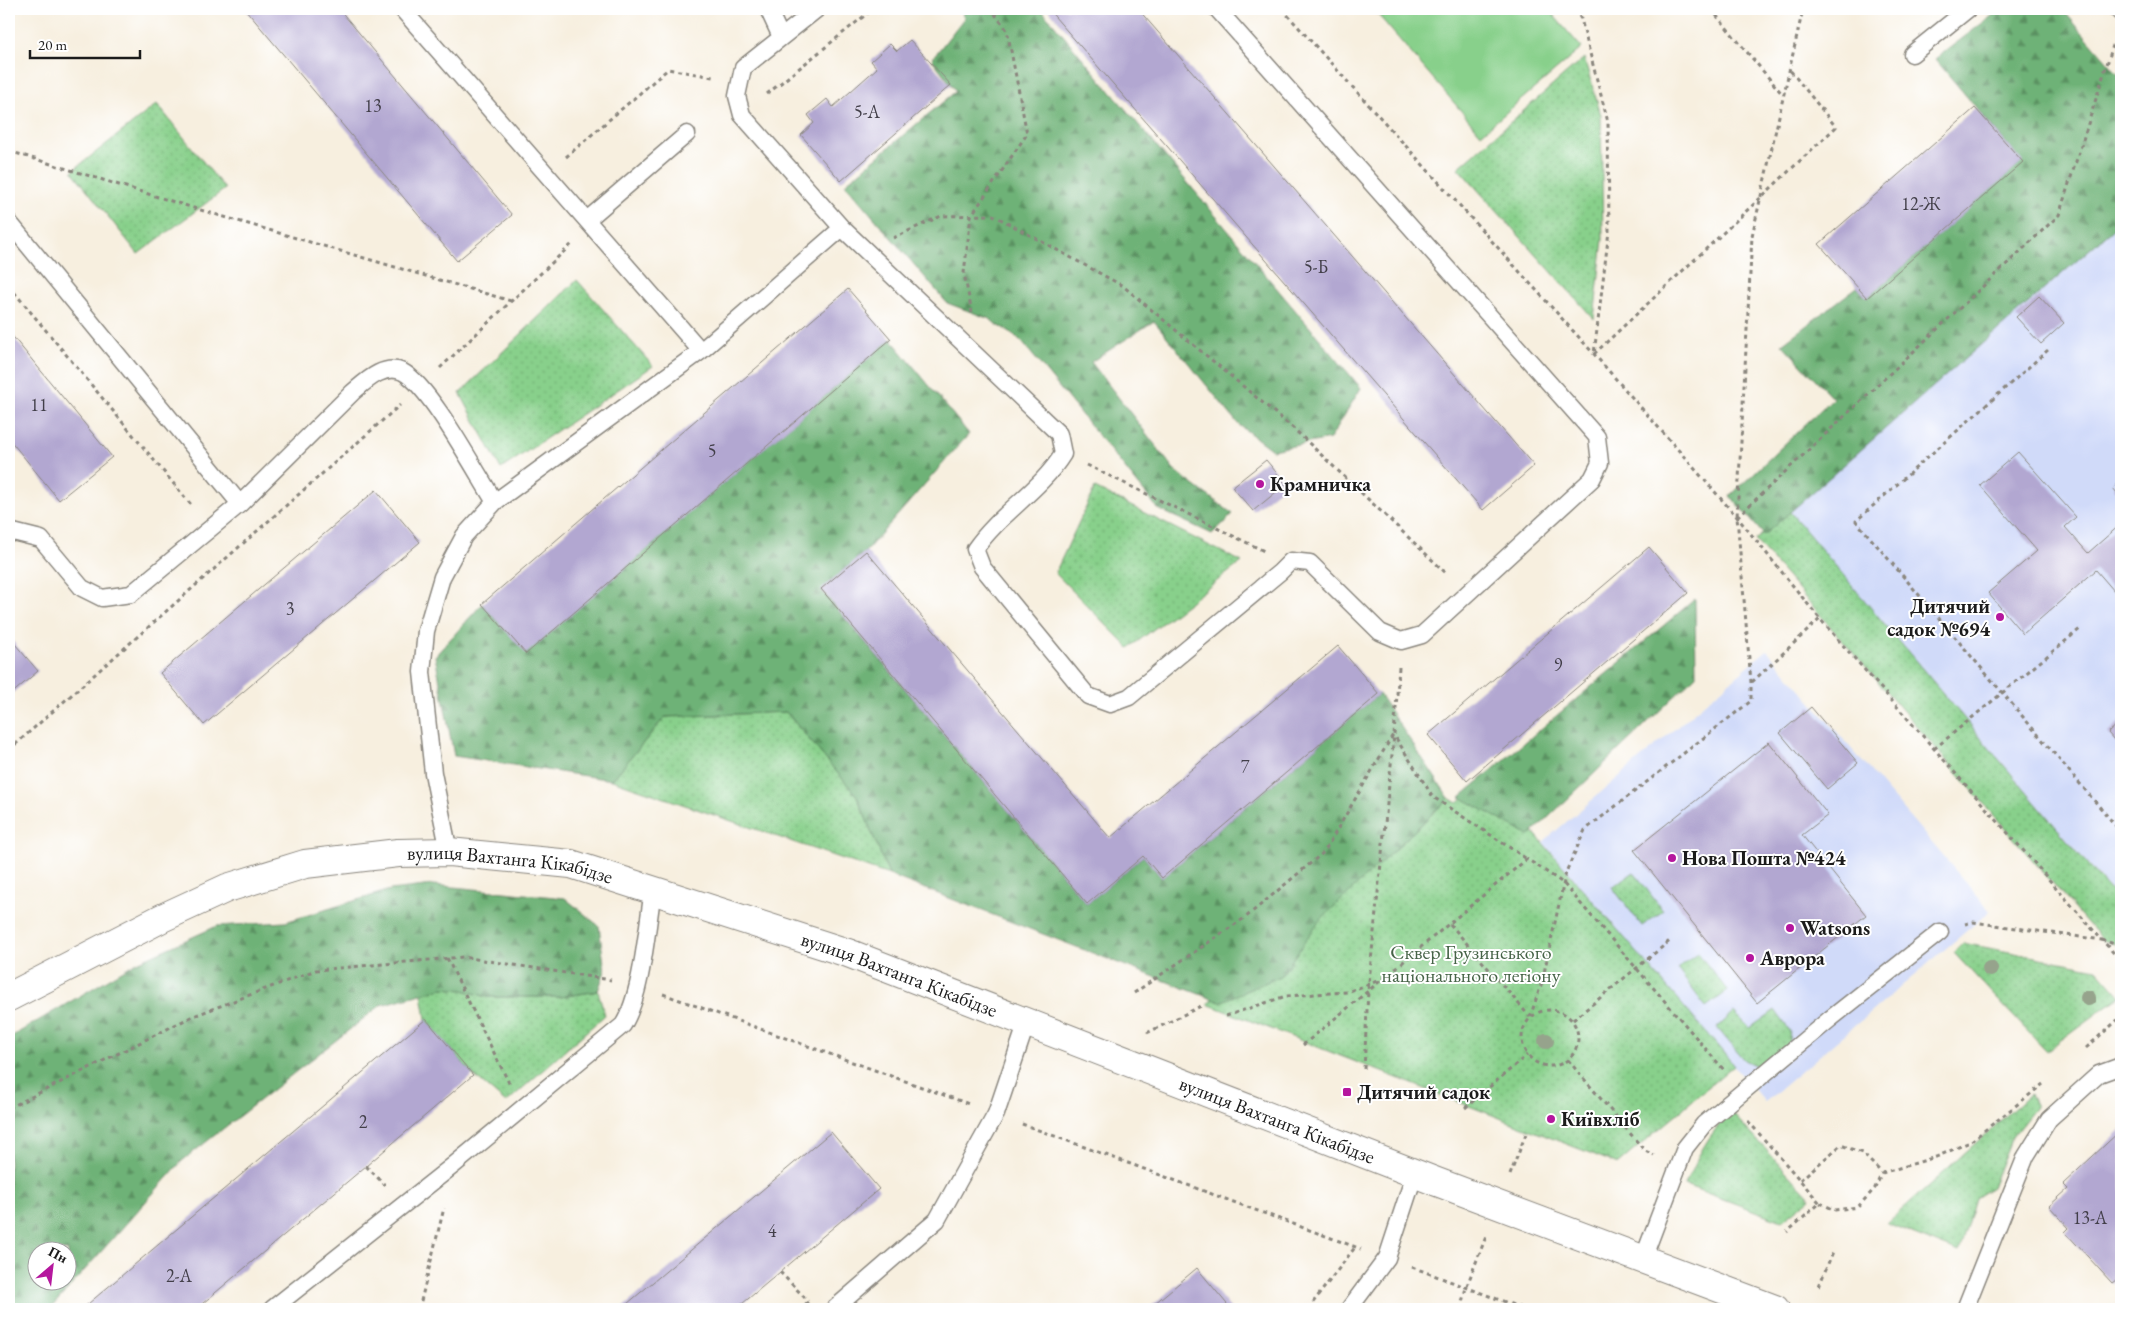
<svg xmlns="http://www.w3.org/2000/svg" width="2130" height="1318" font-family="'EB Garamond',serif">
	<defs>
		<pattern id="grass-dots" width="8" height="8" patternUnits="userSpaceOnUse" patternTransform="scale(1.25)"><rect width="8" height="8" fill="#88d08b"/><path d="M2 2h.1M6 6h.1" fill="none" stroke="#75b277" stroke-width="1.8" stroke-linecap="round"/></pattern>
		<pattern id="forest-firs" width="22" height="20" patternUnits="userSpaceOnUse" patternTransform="scale(1.25)"><rect width="22" height="20" fill="#6eb277"/><path d="M5 1l3.5 6h-7zM16 11l3.5 6h-7z" fill="#5a9061"/></pattern>
	</defs>
	<rect width="100%" height="100%" fill="#fff"/>
	<filter id="ink" filterUnits="userSpaceOnUse"><feTurbulence type="fractalNoise" baseFrequency=".02" numOctaves="2"/><feDisplacementMap in="SourceGraphic" scale="10" xChannelSelector="R" yChannelSelector="G"/><feConvolveMatrix kernelMatrix="1 2 1 2 8 2 1 2 1" color-interpolation-filters="sRGB"/></filter>
	<filter id="wash" filterUnits="userSpaceOnUse"><feTurbulence type="fractalNoise" baseFrequency=".0096" numOctaves="4" result="noise"/><feDisplacementMap in="SourceGraphic" scale="20" xChannelSelector="R" yChannelSelector="G"/><feGaussianBlur stdDeviation="1.12" result="paint"/><feColorMatrix in="noise" values="0 0 0 0 0 0 0 0 0 0 0 0 0 0 0 0 0 1.4 0 .05"/><feComposite in="paint" operator="in"/></filter>
	<g filter="url(#wash)">
		<rect width="100%" height="100%" fill="#f7efdf"/>
		<!-- built -->
		<path fill="#d0daf9" d="M2121,221V903L1785,506Z
			M1767,650L1990,911L1765,1102L1543,842Z"/>
		<!-- grass -->
		<path fill="url(#grass-dots)" stroke="#527654" d="M1584,58L1601,115L1603,239L1594,319L1458,168Z
			M157,104L225,189L138,254L72,171Z
			M577,280L653,366L501,469L460,393Z
			M1095,488L1242,562L1129,648L1055,573Z
			M1790,512L2121,904V946L2102,940L1755,540Z
			M786,712L857,796L889,875L612,780L665,717Z
			M1487,778L1734,1065L1618,1164L1207,1004L1372,871L1449,798L1457,803Z
			M1634,872L1663,911L1642,926L1612,887Z
			M1963,943L2097,969L2121,996L2046,1051L1954,953Z
			M1698,953L1728,991L1706,1007L1677,969Z
			M443,988L463,990L487,997H561L598,991L605,1015L506,1103L473,1075L426,1019L422,994Z
			M1775,1010L1790,1031L1788,1049L1765,1070L1744,1060L1717,1028L1734,1012L1750,1028Z
			M2030,1094L2036,1107L2012,1137L1992,1187L1975,1198L1959,1252L1887,1223Z
			M1731,1112L1811,1198L1782,1221L1685,1185C1697,1157 1709,1133 1731,1112Z"/>
		<!-- forest -->
		<path fill="url(#forest-firs)" stroke="#45674a" fill-rule="evenodd" d="M962,9H1041L1361,388L1330,439L1272,450L1239,425L1154,321L1091,362L1176,472L1233,514L1212,534L1158,509L1022,342L1009,331L997,325L990,319L947,303L845,184L956,91L932,59L964,18Z
			M2001,9H2062L2121,77V222L1764,535L1730,496L1833,398L1782,344L1857,287L1867,298L2022,162L1935,59Z
			M891,339L969,434L866,551L821,590L1087,904L1143,856L1162,878L1379,694L1449,798L1319,921L1281,976L1220,1002L889,875L857,796L786,712L665,717L612,780L454,756L435,656L482,604L526,653Z
			M1695,599L1696,676L1529,836L1460,797Z
			M433,885L565,898L599,926L605,971L598,991L561,997H487L463,990L443,988L381,1005L182,1161L50,1309H9V1038L137,962L217,926L285,922L390,890ZM68,1250V1280H38V1250Z"/>
		<!-- pitch -->
		<path fill="#88d08b" stroke="#527654" d="M1373,9H1548L1582,48L1481,134Z"/>
		<g id="blocks">
			<!-- building -->
			<path fill="#b2a7d1" d="M245,9H339L512,215L457,261Z
				M1048,9H1138L1534,466L1483,510Z
				M910,40L951,85L841,181L801,135L814,123L808,115L827,99L833,107L877,68L871,61L890,44L897,51Z
				M1975,108L2023,162L1867,298L1819,244Z
				M848,289L891,339L526,654L482,604Z
				M2039,296L2064,323L2041,344L2016,317Z
				M9,332L112,457L59,500L9,439Z
				M2018,452L2076,517L2065,527L2088,553L2121,524V599L2096,570L2023,634L1988,593L2037,551L1980,485Z
				M1266,460L1286,484L1253,511L1232,487Z
				M2121,481V498L2113,488Z
				M376,490L420,542L204,725L160,673Z
				M1649,547L1688,593L1467,781L1428,735Z
				M866,551L1110,838L1338,646L1379,694L1162,878L1143,856L1087,904L821,589Z
				M9,637L38,671L9,696Z
				M1811,707L1858,763L1827,789L1780,733Z
				M2121,721V748L2108,733Z
				M1769,742L1828,815L1802,835L1866,915L1757,1003L1634,850Z
				M426,1019L473,1075L366,1166L196,1309H82Z
				M2121,1130V1286L2116,1280L2112,1283L2065,1232L2069,1228L2049,1206L2068,1189L2063,1184Z
				M831,1132L879,1189L736,1309H621Z
				M1197,1268L1231,1309H1148Z"/>
		</g>
	</g>
	<g filter="url(#ink)">
		<use href="#blocks" fill-opacity="0" stroke="#8a867e" stroke-width="1"/>
		<g fill="none" stroke-linecap="round" stroke-linejoin="round">
			<!-- lane casing -->
			<g stroke="#8a867e" stroke-width="19">
				<path id="lane" d="M402,9L701,351
					M768,9L781,37
					M817,9L743,68L737,96L742,115L842,228L1059,434L1063,454C1040,491 1000,513 975,549L982,567L1088,696L1110,704L1129,697L1280,572L1291,561L1310,563L1380,632L1401,641L1422,635L1592,479L1600,463L1597,437L1217,9
					M2117,9L2121,13
					M1912,54L1968,9
					M587,220L687,134
					M9,222L240,504
					M9,534L13,532L41,539L82,588L102,598L131,594L240,504L353,392C366,381 384,363 403,372C430,386 477,474 495,502
					M449,852L433,773L422,672L426,631L442,577L464,536L495,502L701,351L842,228
					M1643,1259L1685,1148L1704,1124L1830,1019L1940,932
					M272,1309L455,1164L623,1025C642,995 647,927 653,890
					M834,1309L937,1220L996,1114L1027,1022
					M1349,1309L1387,1258L1415,1173
					M1965,1309L2026,1156L2049,1119L2099,1074L2121,1066"/>
			</g>
			<!-- secondary casing -->
			<g stroke="#8a867e" stroke-width="30">
				<g id="secondary">
					<path id="s1" d="M9,997L162,918L227,888L305,864L398,853L449,852L571,864L848,953L1437,1182L1775,1309"/>
				</g>
			</g>
			<!-- path -->
			<path stroke="#8a867e" stroke-width="3" stroke-dasharray="4 4" stroke-linecap="butt" d="M1282,9L1594,354L1737,517L1820,619L2102,940L2121,946
				M1575,9L1581,19L1608,122L1609,231L1594,354
				M1711,9L1783,95
				M767,94L873,9
				M9,151L197,209L511,301
				M566,157L668,69L713,77
				M893,238L941,216L993,215L1123,286L1293,428L1447,574
				M9,286L193,507
				M972,313L964,273L971,216L1027,134L1007,30L991,9
				M2048,350L1856,521L2121,832
				M1594,354L1836,127L1789,69
				M440,368L572,244
				M1087,465L1264,551
				M1737,517L2059,215L2115,39
				M1399,667L1394,735L1433,797L1527,859
				M1752,682L1820,619
				M1934,749L2080,629
				M9,750L400,405
				M1450,924L1530,1017
				M1965,924L1973,922L2102,940L2121,961
				M447,958L510,1085
				M1134,993L1246,917L1324,852L1394,733
				M663,994L969,1104
				M1522 1038a28 28 0 1 1 56 0a28 28 0 1 1-56 0Z
				M1226,1016L1286,996L1347,992L1380,980
				M1530,1017L1542,982L1566,872L1585,830L1751,701V682L1737,517L1752,236L1803,9
				M1573,1020L1672,939
				M1147,1033L1201,1006
				M1303,1045L1527,859L1563,883L1724,1070
				M2086,1048L2121,1017
				M1568,1060L1645,1151L1654,1155
				M1364,1069L1368,991L1394,735
				M9,1108L191,1017L316,970L463,957L611,980
				M1465,1108L1527,1055
				M1748,1121L1820,1203L1787,1232
				M1022,1124L1361,1249
				M366,1166L385,1185
				M1510,1175L1527,1131
				M1800,1180L1841,1145L1862,1153L1882,1173L1936,1157L1970,1142L2043,1084
				M1820,1203L1835,1210L1858,1207L1875,1188L1882,1173
				M1412,1267L1524,1309
				M780,1272L808,1301
				M1819,1286L1834,1249
				M419,1309L444,1208
				M799,1309L808,1302
				M1308,1309L1356,1246
				M1460,1309L1466,1288L1487,1234"/>
			<!-- lane -->
			<use href="#lane" stroke="#fff" stroke-width="16"/>
			<!-- secondary -->
			<use href="#secondary" stroke="#fff" stroke-width="28"/>
		</g>
		<!-- trees -->
		<g fill="#96a38c">
			<circle cx="1990" cy="969" r="8"/>
			<circle cx="2088" cy="998" r="8"/>
			<circle cx="1546" cy="1041" r="8"/>
		</g>
	</g>
	<!-- markers -->
	<g fill="#b5179e" stroke="#fff" stroke-width="2">
		<circle cx="1260" cy="484" r="5"/>
		<circle cx="2000" cy="617" r="5"/>
		<circle cx="1672" cy="858" r="5"/>
		<circle cx="1790" cy="928" r="5"/>
		<circle cx="1750" cy="958" r="5"/>
		<rect x="1342" y="1087" width="10" height="10" rx="2.5"/>
		<circle cx="1551" cy="1119" r="5"/>
	</g>
	<g text-anchor="middle" dominant-baseline="central" stroke-width="4" stroke-linejoin="round" paint-order="stroke">
		<!-- number labels -->
		<g font-size="18" fill="#423f49">
			<text x="373" y="105">13</text>
			<text x="867" y="111">5-А</text>
			<text x="1921" y="203">12-Ж</text>
			<text x="1316" y="266">5-Б</text>
			<text x="39" y="404">11</text>
			<text x="712" y="450">5</text>
			<text x="290" y="608">3</text>
			<text x="1558" y="664">9</text>
			<text x="1245" y="766">7</text>
			<text x="363" y="1121">2</text>
			<text x="2090" y="1217">13-А</text>
			<text x="772" y="1230">4</text>
			<text x="179" y="1275">2-А</text>
		</g>
		<!-- poi labels -->
		<g font-size="20" font-weight="bold" fill="#1c1c1c" stroke="#fff" text-anchor="start">
			<text x="1270" y="484">Крамничка</text>
			<text x="1990" y="606" text-anchor="end">Дитячий<tspan x="1990" dy="23">садок №694</tspan></text>
			<text x="1682" y="858">Нова Пошта №424</text>
			<text x="1800" y="928">Watsons</text>
			<text x="1760" y="958">Аврора</text>
			<text x="1357" y="1092">Дитячий садок</text>
			<text x="1561" y="1119">Київхліб</text>
		</g>
		<!-- street labels -->
		<g font-size="20" fill="#1c1c1c" stroke="#fff">
			<text stroke="none"><textPath href="#s1" startOffset="532">вулиця Вахтанга Кікабідзе</textPath></text>
			<text stroke="none"><textPath href="#s1" startOffset="939">вулиця Вахтанга Кікабідзе</textPath></text>
			<text stroke="none"><textPath href="#s1" startOffset="1344">вулиця Вахтанга Кікабідзе</textPath></text>
		</g>
		<!-- park labels -->
		<g font-size="20" fill="#476448" stroke="#fff">
			<text x="1471" y="952">Сквер Грузинського<tspan x="1471" dy="23">національного легіону</tspan></text>
		</g>
	</g>
	<!-- margin -->
	<rect width="2130" height="1318" fill="none" stroke="#fff" stroke-width="30"/>
	<!-- north arrow -->
	<g transform="translate(52 1266) rotate(28)"><circle r="24" fill="#ffffff" stroke="#a4a4a4"/>
	<path d="M0-4L9 19L0 12L-9 19Z" fill="#b5179e"/>
	<text y="-8" font-size="14" font-weight="bold" text-anchor="middle" fill="#1c1c1c">Пн</text>
	</g>
	<!-- scale -->
	<path d="M30 50v8h110v-8" fill="none" stroke="#1c1c1c" stroke-width="2.5"/>
	<text x="38" y="50" font-size="15" fill="#1c1c1c" stroke="#ffffff" stroke-width="4" paint-order="stroke">20 m</text>
</svg>
